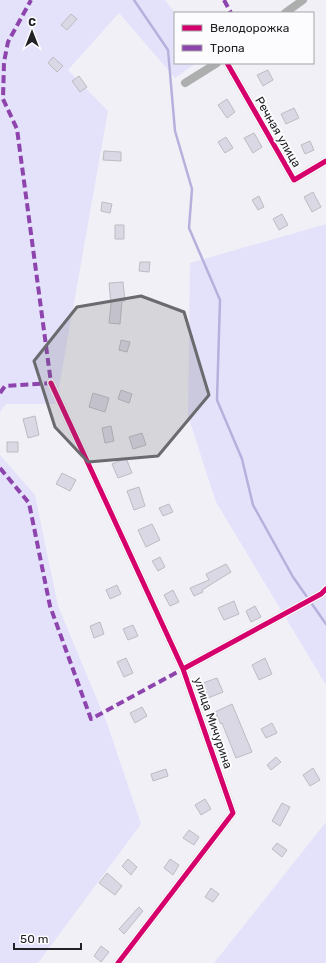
<svg xmlns="http://www.w3.org/2000/svg" width="326" height="963" font-family="Rubik,sans-serif">
	<rect width="100%" height="100%" fill="#f0f0f6"/>
	<!-- green -->
	<path fill="#e4e2fa" d="M0,0H165L175,13V63H196L175,78L119,13L68,70L108,111L56,404H6L0,412Z
		M326,224V685L216,502L188,416L190,263Z
		M0,455L35,495L58,606L108,726L141,824L38,963H0Z
		M326,822V963H214Z"/>
	<g fill="none" stroke-linecap="round" stroke-linejoin="round">
		<!-- stream -->
		<path stroke="#b6b0dd" stroke-width="2.5" d="M134,0L168,50L175,131L192,189L189,228L220,300L217,400L242,459L253,505L293,577L326,624"/>
	</g>
	<!-- building -->
	<path fill="#d9d8e4" stroke="#bcbcc1" d="M71,14L77,19L67,30L61,25Z
		M53,57L63,66L57,72L48,63Z
		M268,70L273,80L263,86L257,75Z
		M79,76L87,87L80,92L72,81Z
		M227,99L235,112L227,118L218,105Z
		M294,108L299,118L286,124L281,114Z
		M254,133L262,147L253,153L244,138Z
		M226,137L233,148L225,153L218,142Z
		M310,141L314,150L305,154L301,145Z
		M104,151L121,152V161L103,160Z
		M313,192L321,207L312,212L304,197Z
		M259,196L264,207L258,210L252,200Z
		M102,202L112,204L110,213L101,211Z
		M282,214L288,225L279,230L273,219Z
		M115,225H124V239H115Z
		M140,262H150L149,272L139,271Z
		M123,282L125,301H122L120,324L109,323L111,305L109,283Z
		M121,340L130,342L127,352L119,350Z
		M121,390L132,394L129,403L118,399Z
		M93,393L109,398L105,412L89,407Z
		M35,416L39,435L28,438L23,419Z
		M111,426L114,441L105,443L102,428Z
		M142,433L146,445L133,449L129,437Z
		M7,442H18V452H7Z
		M126,458L132,473L118,478L112,464Z
		M62,473L76,480L70,491L56,484Z
		M139,487L145,506L134,510L127,491Z
		M169,504L173,512L163,516L159,508Z
		M152,524L160,540L146,547L138,530Z
		M160,557L165,567L158,571L152,561Z
		M226,564L231,572L202,590L203,592L194,596L190,588L209,580L206,574Z
		M117,585L121,594L110,599L106,590Z
		M173,590L179,602L170,606L164,595Z
		M234,601L239,614L224,620L218,608Z
		M255,606L261,617L251,622L246,611Z
		M100,622L104,634L94,638L90,626Z
		M133,625L138,636L128,640L123,629Z
		M126,658L133,673L124,677L117,662Z
		M265,658L272,674L259,680L252,665Z
		M217,678L223,692L208,698L203,683Z
		M232,704L252,752L236,758L222,723L221,724L215,712Z
		M142,707L147,716L135,723L130,713Z
		M272,723L277,733L266,738L261,729Z
		M276,757L281,762L271,770L267,765Z
		M313,768L320,780L310,786L303,775Z
		M166,769L168,776L153,781L151,774Z
		M205,799L211,809L201,815L195,805Z
		M282,803L290,807L280,826L272,821Z
		M189,830L199,837L194,845L183,838Z
		M277,843L287,850L282,857L272,849Z
		M128,859L137,867L131,875L122,866Z
		M170,859L179,865L173,875L164,868Z
		M107,873L122,886L115,895L99,883Z
		M211,888L219,894L213,902L205,897Z
		M139,907L143,911L124,934L119,929Z
		M101,946L109,952L101,962L94,956Z"/>
	<g fill="none" stroke-linecap="round" stroke-linejoin="round">
		<!-- street -->
		<path stroke="#adaeae" stroke-width="8" d="M285,13L303,0
			M227,63L294,180L326,161
			M185,83L217,63
			M51,383L183,669L233,813L118,963
			M183,669L321,594L326,589"/>
		<!-- quiet -->
		<path stroke="#8e44ad" stroke-width="4" stroke-dasharray="8 4" stroke-linecap="butt" d="M224,0L231,13
			M0,393L5,386L51,383L17,129L3,99L4,62L8,42L31,0
			M0,468L29,503L50,606L91,719L183,669"/>
		<!-- cycleway casing -->
		<g stroke="#fcfcfe" stroke-width="8">
			<path id="cycleway" d="M227,63L294,180L326,161
				M51,383L183,669L233,813L118,963
				M183,669L321,594L326,589"/>
		</g>
		<!-- cycleway -->
		<use href="#cycleway" stroke="#d6006c" stroke-width="5"/>
	</g>
	<!-- marked area -->
	<path fill="#6a6a6f" fill-opacity="0.2" stroke="#6a6a6f" stroke-width="3" stroke-linejoin="round" d="M141,296L184,312L209,395L158,456L88,462L55,427L34,361L77,307Z"/>
	<g text-anchor="middle" dominant-baseline="central" stroke-width="4" stroke-linejoin="round" paint-order="stroke">
		<!-- street labels -->
		<g font-size="12" fill="#222226" stroke="#fcfcfe">
			<text transform="translate(278 132) rotate(60)">Речная улица</text>
			<text transform="translate(213 723) rotate(71)">улица Мичурина</text>
		</g>
	</g>
	<!-- legend -->
	<rect x="174" y="12" width="140" height="52" fill="#fcfcfe" stroke="#a5a5a8"/>
	<rect x="182" y="25" width="20" height="6" fill="#d6006c" stroke="#a5a5a8"/>
	<text x="210" y="32" font-size="12" fill="#222226">Велодорожка</text>
	<rect x="182" y="45" width="20" height="6" fill="#8e44ad" stroke="#a5a5a8"/>
	<text x="210" y="52" font-size="12" fill="#222226">Тропа</text>
	<!-- north arrow -->
	<g transform="translate(32 32)" stroke="#fcfcfe" stroke-width="3" paint-order="stroke">
	<path d="M0-3L7 15L0 10L-7 15Z" fill="#222226"/>
	<text y="-6" font-size="11" font-weight="bold" text-anchor="middle" fill="#222226">С</text>
	</g>
	<!-- scale -->
	<path d="M14 943v6h67v-6" fill="none" stroke="#222226" stroke-width="2"/>
	<text x="20" y="943" font-size="12" fill="#222226" stroke="#fcfcfe" stroke-width="3" paint-order="stroke">50 m</text>
</svg>
